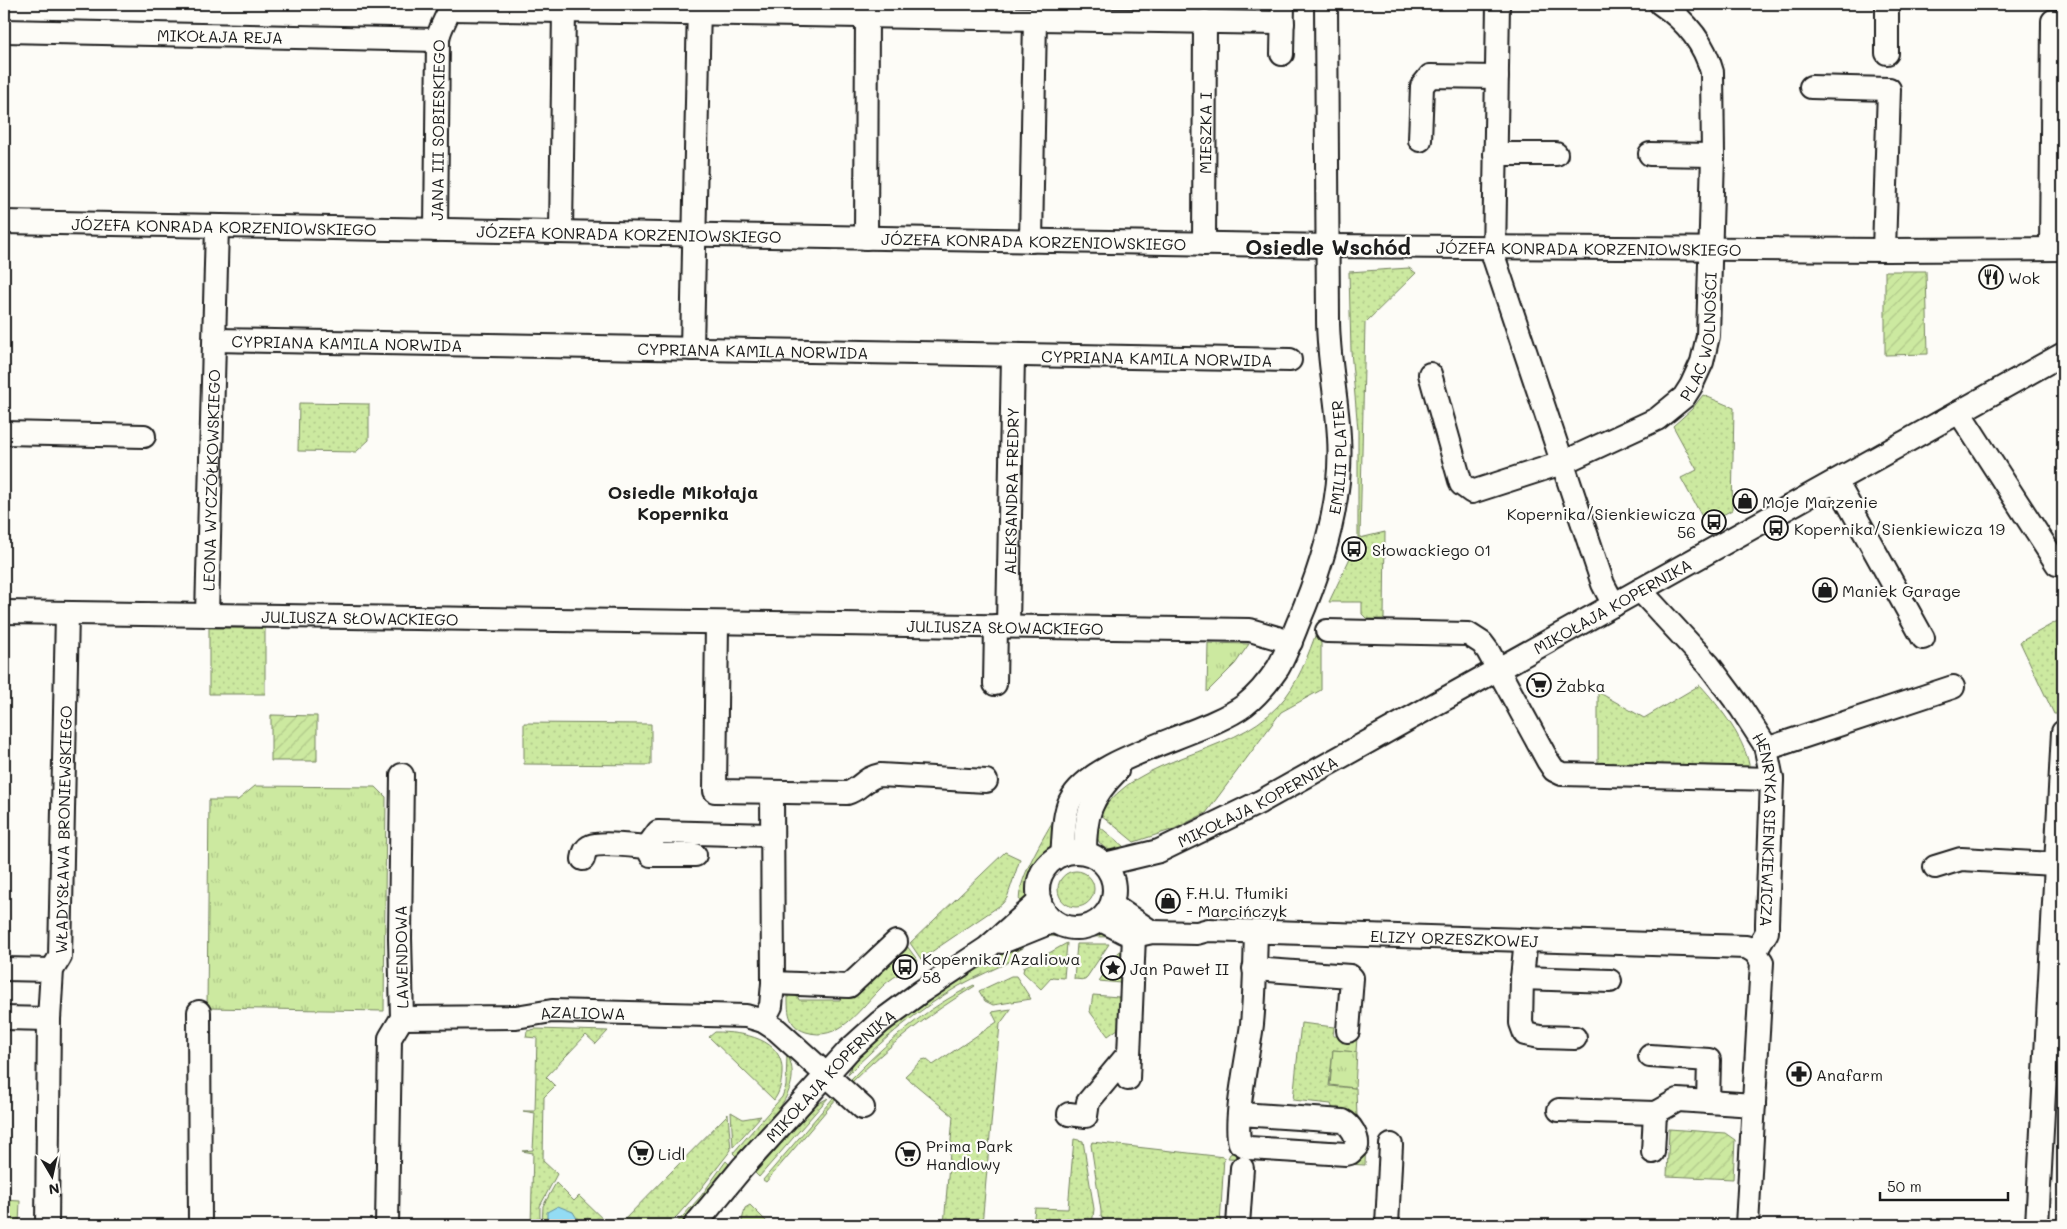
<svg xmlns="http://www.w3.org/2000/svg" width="2067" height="1229" font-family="Mali,sans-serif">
	<defs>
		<pattern id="grass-dots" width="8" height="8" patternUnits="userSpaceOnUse" patternTransform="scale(1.25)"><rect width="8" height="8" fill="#cce9a0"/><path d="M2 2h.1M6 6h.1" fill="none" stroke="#afc789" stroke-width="1.8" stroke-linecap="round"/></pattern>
		<pattern id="park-tufts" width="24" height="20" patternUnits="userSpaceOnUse" patternTransform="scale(1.25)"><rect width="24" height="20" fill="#cce9a0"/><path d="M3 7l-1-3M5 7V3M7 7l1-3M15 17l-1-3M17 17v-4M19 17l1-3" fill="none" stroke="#afc789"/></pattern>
		<pattern id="garden-furrows" width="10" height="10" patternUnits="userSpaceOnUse" patternTransform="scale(1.25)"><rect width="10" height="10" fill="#cce9a0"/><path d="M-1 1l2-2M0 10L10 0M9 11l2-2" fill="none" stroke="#afc789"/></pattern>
	</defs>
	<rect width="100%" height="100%" fill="#fdfcf7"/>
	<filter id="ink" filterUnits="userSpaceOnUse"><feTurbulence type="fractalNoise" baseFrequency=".02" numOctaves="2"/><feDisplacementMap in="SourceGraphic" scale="10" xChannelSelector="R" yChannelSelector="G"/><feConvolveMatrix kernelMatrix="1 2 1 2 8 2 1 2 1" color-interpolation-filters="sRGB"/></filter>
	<g filter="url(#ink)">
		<!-- grass -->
		<path fill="url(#grass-dots)" stroke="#74825e" d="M1409,268L1416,273L1365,323L1360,538L1385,532L1384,619H1367L1362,614V602H1329L1350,558L1353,559L1358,541V430L1351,351L1349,272Z
			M1703,395L1734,408L1732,510L1706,524L1681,478L1697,470L1673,426L1692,409Z
			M299,403L369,404V440L356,452L298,451Z
			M2063,618V714H2054L2020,642Z
			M209,628H265V694H209Z
			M1318,628L1321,644V690L1281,712L1206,813L1174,829L1134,842L1100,814C1138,753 1229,758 1278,706C1298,685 1308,655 1318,628Z
			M1700,685C1720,707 1747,741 1750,771L1598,766V692L1644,718Z
			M524,723L651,724V765L524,764Z
			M1057,814L1055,843L1037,869L1030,895L1021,907C1011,888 1047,832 1057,814Z
			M1094,822L1123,846L1125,851C1102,853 1096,843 1094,822Z
			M1005,852L1020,859L1007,898L1002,904L921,959L910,943Z
			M1058 889a18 18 0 1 1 36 0a18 18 0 1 1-36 0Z
			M1056,930L1076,934L1106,931L1115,937L1038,936Z
			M1023,942L1022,948L1015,952L1014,959C996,969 977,976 959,986C919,1009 881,1041 848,1074C857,1043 991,960 1023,942Z
			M1067,943L1064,978L1052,977L1041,989L1023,972L1024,967Z
			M1077,944H1109L1085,980L1074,979Z
			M907,946L918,961L911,966L908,961L896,969L899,974C891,979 884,984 878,991C857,1012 839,1042 806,1032C787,1026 788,1010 788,994L797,995L799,1000H840L841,996L861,991Z
			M1121,949L1124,950L1123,979L1120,983L1099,981Z
			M1011,976H1016L1031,999L993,1005L985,1001L979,991Z
			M974,985L975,986C929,1014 889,1045 851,1083L849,1081C885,1044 927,1007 974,985Z
			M1093,995L1119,997L1123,1002L1122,1026L1108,1036L1090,1012Z
			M1011,1009L1000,1024L982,1225H944L953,1116L905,1076L922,1060L926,1059L933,1065L997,1022L992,1012Z
			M1301,1023L1334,1027L1333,1036L1357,1037L1356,1052L1333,1050L1329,1086L1356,1088L1357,1117L1366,1135L1365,1165L1228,1158L1230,1154L1238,1151L1356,1155L1335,1115L1331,1104L1293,1100Z
			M535,1029L608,1031L596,1044L586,1035L546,1077L555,1086L544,1097L543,1161L557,1174L540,1206V1225H531L533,1153L522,1151L533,1150L535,1113L523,1111H535L537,1038L526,1037L527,1031Z
			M715,1032C742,1032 785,1038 782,1074C781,1084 780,1092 774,1100L709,1037Z
			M787,1054C808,1093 760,1129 736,1156L733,1153L782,1097L786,1086Z
			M834,1097L837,1098L766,1182L763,1180Z
			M828,1098L759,1177L755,1173L817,1104Z
			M731,1112L743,1119L761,1116L733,1147Z
			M728,1114L731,1150L699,1191L669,1225H542L543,1206L556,1183L574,1201L579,1196L609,1225L614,1219L620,1224Z
			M1074,1139L1083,1141L1094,1209L1092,1225H1033L1035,1208L1068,1209Z
			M1092,1142L1224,1157L1220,1225H1172L1173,1222L1152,1220L1153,1225H1108L1101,1216V1211L1091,1145Z
			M726,1161L729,1164L698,1207L683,1225H675L701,1196Z
			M750,1205L770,1225H741L745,1208Z"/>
		<!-- park -->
		<path fill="url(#park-tufts)" stroke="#74825e" d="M1208,643L1249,644L1235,664L1207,692Z
			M255,786L376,787L386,797L384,1011L207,1008L209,800H238Z
			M1333,1050L1357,1052L1355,1088L1330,1085Z
			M4,1200L20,1201L19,1225H4Z"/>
		<!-- garden -->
		<path fill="url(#garden-furrows)" stroke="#74825e" d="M1885,271H1926L1928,354L1885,355Z
			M271,715L317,716V761H271Z
			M1669,1129L1725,1133L1735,1140L1733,1179L1667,1176Z"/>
		<!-- water -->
		<path fill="#93dcf4" stroke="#638f9e" d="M558,1206L573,1212L581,1225H547V1212Z"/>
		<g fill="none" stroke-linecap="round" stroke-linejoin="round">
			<!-- minor casing -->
			<g stroke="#1c1c1c" stroke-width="26">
				<g id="minor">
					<path d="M1498,4L1494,258L1603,584L1614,605"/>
					<path d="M1887,4V53"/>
					<path d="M450,9L1283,23"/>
					<path id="s1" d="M4,31L438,40"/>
					<path d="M1282,54L1283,4"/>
					<path d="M1811,87L1889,89L1884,250"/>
					<path d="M1420,140L1422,86L1430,76L1497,77"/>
					<path d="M1495,154H1556"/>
					<path d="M1650,154L1713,155"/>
					<path id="s2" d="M4,222L1328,246L1884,250L2063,249"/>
					<path id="s3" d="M436,230L438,40C439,26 450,16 450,4"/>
					<path d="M561,232L564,10"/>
					<path d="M866,238L867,15"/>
					<path d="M1031,241L1035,18"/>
					<path id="s4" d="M1204,244L1205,21"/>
					<path d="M2051,249L2053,21"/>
					<path id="s5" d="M215,340L1290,360"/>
					<path d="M692,349L699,4"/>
					<path id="s6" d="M1430,374L1461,484L1472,492L1562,463L1657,419L1684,397L1691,386L1702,362L1708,336L1713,155L1712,72C1704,42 1686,21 1661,4"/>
					<path d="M1959,412L2057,564"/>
					<path d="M4,433L144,436"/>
					<path d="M1836,481L1923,638"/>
					<path id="s7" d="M1640,590L1709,665L1741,708L1765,745L1772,779L1767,923V932L1755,952"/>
					<path id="s8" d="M4,612L1250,630L1291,642"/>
					<path id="s9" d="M207,615L217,226"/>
					<path d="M717,623L715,791L847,793C861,789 864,778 880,775L986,781"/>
					<path id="s10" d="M1008,626L1013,355"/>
					<path d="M1327,631L1468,634L1482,643L1488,651L1548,761L1554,770L1562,774L1772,779"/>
					<path d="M995,684L996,626"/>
					<path d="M1766,749L1953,687"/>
					<path d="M647,847L658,832L772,835"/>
					<circle cx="1076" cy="890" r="38"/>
					<path d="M1085,852C1085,815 1090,798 1117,771"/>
					<path id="s11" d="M1062,855C1064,838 1063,816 1070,801C1092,756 1204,736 1245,705C1258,695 1269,681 1278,668C1286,654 1292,638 1298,623C1322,567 1343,499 1339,437C1337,398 1328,359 1328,319C1327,214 1327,109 1326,4"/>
					<path d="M583,859C584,854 585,848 591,846C600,842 635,846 647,847L651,855H695"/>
					<path id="s12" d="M1105,864L1159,851L1260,802L2063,354"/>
					<path d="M1935,867L1961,859L2056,864"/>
					<path d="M1112,905L1152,932"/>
					<path id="s13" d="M1101,920L1124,932L1134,936L1152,932L1197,933L1208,930L1746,947L1755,952L1762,962L1747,1225"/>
					<path d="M1526,939L1522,978L1610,981"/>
					<path d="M1002,942L1054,921"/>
					<path d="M4,969L52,970"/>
					<path d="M1254,969L1350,976L1352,978L1348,1031"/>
					<path d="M1522,978L1521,1023L1525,1034L1540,1037L1575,1038"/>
					<path d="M773,983L849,986L896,942"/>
					<path d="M199,1012L200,1225"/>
					<path d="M4,1018L49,1019"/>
					<path id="s14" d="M402,1018L516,1017L552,1011L746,1016L763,1021L777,1030L863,1108"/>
					<path d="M763,1021L771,1006L773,983L772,792"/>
					<path d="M1650,1056L1709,1060L1708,1102"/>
					<path d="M1128,1079L1134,936"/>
					<path d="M1559,1110L1655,1113L1678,1100L1754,1105"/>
					<path d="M1069,1114L1086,1116L1088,1102L1129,1053"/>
					<path d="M1240,1114L1343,1121C1351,1125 1358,1137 1357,1146L1350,1153L1346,1154L1249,1148L1240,1143C1233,1122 1249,1051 1252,1024C1255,994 1255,963 1256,932"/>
					<path d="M1653,1152L1655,1113"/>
					<path id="s15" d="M47,1225L49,1019L52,970L60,957L67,613"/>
					<path d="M387,1225L390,1038L402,1018L400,938L402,775"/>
					<path id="s16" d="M695,1225L742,1168L849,1050L880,1022L922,991L987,948L1040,901"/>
					<path d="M1238,1225L1242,1168"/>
					<path d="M1387,1225L1391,1145"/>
					<path d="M2037,1225L2063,732"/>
				</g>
			</g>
			<!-- minor -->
			<use href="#minor" stroke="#fdfcf7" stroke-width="22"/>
		</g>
	</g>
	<!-- icons -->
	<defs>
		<g id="restaurant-ring" transform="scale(1.25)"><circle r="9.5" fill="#fdfcf7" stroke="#1c1c1c" stroke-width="1.5"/><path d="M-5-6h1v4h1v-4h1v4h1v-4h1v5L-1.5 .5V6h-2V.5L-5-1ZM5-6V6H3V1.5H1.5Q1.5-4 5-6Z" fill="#1c1c1c"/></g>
		<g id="shop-ring" transform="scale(1.25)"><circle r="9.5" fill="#fdfcf7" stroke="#1c1c1c" stroke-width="1.5"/><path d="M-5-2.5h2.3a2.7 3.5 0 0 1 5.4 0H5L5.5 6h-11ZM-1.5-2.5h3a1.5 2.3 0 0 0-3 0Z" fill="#1c1c1c"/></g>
		<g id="bus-ring" transform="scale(1.25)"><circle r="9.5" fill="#fdfcf7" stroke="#1c1c1c" stroke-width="1.5"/><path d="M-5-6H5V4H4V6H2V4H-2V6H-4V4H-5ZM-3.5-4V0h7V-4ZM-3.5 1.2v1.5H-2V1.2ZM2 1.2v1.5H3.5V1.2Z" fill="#1c1c1c"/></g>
		<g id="supermarket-ring" transform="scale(1.25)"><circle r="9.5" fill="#fdfcf7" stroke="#1c1c1c" stroke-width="1.5"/><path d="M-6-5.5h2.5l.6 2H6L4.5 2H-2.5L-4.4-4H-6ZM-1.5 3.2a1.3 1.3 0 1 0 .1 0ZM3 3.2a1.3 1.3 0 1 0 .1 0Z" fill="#1c1c1c"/></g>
		<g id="sight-ring" transform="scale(1.25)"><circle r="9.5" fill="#fdfcf7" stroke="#1c1c1c" stroke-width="1.5"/><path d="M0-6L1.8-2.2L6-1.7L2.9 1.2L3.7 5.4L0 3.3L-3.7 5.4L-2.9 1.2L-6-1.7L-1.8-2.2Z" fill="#1c1c1c"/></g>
		<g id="pharmacy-ring" transform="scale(1.25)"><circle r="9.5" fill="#fdfcf7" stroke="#1c1c1c" stroke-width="1.5"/><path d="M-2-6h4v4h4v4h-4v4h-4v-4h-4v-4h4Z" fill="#1c1c1c"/></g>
	</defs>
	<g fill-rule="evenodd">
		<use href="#restaurant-ring" x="1991" y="277"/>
		<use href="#shop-ring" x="1745" y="501"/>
		<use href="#bus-ring" x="1714" y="522"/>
		<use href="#bus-ring" x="1776" y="528"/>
		<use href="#bus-ring" x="1354" y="549"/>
		<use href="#shop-ring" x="1825" y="590"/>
		<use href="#supermarket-ring" x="1539" y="685"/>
		<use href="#shop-ring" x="1168" y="901"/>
		<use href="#bus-ring" x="905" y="967"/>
		<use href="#sight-ring" x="1113" y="968"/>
		<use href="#pharmacy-ring" x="1799" y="1074"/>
		<use href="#supermarket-ring" x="641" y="1153"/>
		<use href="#supermarket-ring" x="908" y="1154"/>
	</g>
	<g text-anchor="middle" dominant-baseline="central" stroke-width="4.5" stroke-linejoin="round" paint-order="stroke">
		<!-- street labels -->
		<g font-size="16" fill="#1c1c1c" stroke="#fdfcf7">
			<text stroke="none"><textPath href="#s1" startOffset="216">MIKOŁAJA REJA</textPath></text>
			<text stroke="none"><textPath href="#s3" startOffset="100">JANA III SOBIESKIEGO</textPath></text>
			<text stroke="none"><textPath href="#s4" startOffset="111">MIESZKA I</textPath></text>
			<text stroke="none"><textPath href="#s2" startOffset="220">JÓZEFA KONRADA KORZENIOWSKIEGO</textPath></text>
			<text stroke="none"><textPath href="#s2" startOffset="625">JÓZEFA KONRADA KORZENIOWSKIEGO</textPath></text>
			<text stroke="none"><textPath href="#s2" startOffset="1030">JÓZEFA KONRADA KORZENIOWSKIEGO</textPath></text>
			<text stroke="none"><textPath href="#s2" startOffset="1585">JÓZEFA KONRADA KORZENIOWSKIEGO</textPath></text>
			<text stroke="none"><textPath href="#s6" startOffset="426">PLAC WOLNOŚCI</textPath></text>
			<text stroke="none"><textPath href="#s5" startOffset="132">CYPRIANA KAMILA NORWIDA</textPath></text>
			<text stroke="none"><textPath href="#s5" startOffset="538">CYPRIANA KAMILA NORWIDA</textPath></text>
			<text stroke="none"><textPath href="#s5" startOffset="942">CYPRIANA KAMILA NORWIDA</textPath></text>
			<text stroke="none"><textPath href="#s11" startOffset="528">EMILII PLATER</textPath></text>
			<text stroke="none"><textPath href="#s9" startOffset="135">LEONA WYCZÓŁKOWSKIEGO</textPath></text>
			<text stroke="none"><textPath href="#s10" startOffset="135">ALEKSANDRA FREDRY</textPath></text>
			<text stroke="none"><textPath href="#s12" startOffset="571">MIKOŁAJA KOPERNIKA</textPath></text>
			<text stroke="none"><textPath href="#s8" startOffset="356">JULIUSZA SŁOWACKIEGO</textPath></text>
			<text stroke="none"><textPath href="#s8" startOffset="1001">JULIUSZA SŁOWACKIEGO</textPath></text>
			<text stroke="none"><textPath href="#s12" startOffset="166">MIKOŁAJA KOPERNIKA</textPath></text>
			<text stroke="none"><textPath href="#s15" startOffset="398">WŁADYSŁAWA BRONIEWSKIEGO</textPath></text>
			<text stroke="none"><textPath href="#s7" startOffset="284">HENRYKA SIENKIEWICZA</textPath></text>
			<text stroke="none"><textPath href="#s13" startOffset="358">ELIZY ORZESZKOWEJ</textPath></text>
			<text transform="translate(401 957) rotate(-91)">LAWENDOWA</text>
			<text stroke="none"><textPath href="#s14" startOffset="181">AZALIOWA</textPath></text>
			<text stroke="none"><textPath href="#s16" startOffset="202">MIKOŁAJA KOPERNIKA</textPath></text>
		</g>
		<!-- poi labels -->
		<g font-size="16" fill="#1c1c1c" stroke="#fdfcf7" text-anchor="start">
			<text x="2008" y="277">Wok</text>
			<text x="1762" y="501">Moje Marzenie</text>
			<text x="1696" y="513" text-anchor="end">Kopernika/Sienkiewicza<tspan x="1696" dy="18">56</tspan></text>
			<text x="1794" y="528">Kopernika/Sienkiewicza 19</text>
			<text x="1372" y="549">Słowackiego 01</text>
			<text x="1842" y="590">Maniek Garage</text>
			<text x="1556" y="685">Żabka</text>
			<text x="1186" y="892">F.H.U. Tłumiki<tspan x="1186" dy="18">- Marcińczyk</tspan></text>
			<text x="922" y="958">Kopernika/Azaliowa<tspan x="922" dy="18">58</tspan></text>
			<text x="1130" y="968">Jan Paweł II</text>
			<text x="1816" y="1074">Anafarm</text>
			<text x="926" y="1145">Prima Park<tspan x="926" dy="18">Handlowy</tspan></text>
			<text x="658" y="1153">Lidl</text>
		</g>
		<!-- neighbourhood labels -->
		<g font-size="18" font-weight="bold" fill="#1c1c1c" stroke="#fdfcf7">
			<text x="683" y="492">Osiedle Mikołaja<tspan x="683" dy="21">Kopernika</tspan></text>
		</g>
		<!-- district labels -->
		<g font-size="21" font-weight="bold" fill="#1c1c1c" stroke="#fdfcf7">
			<text x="1328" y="246">Osiedle Wschód</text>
		</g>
	</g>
	<!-- margin -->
	<rect width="2067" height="1229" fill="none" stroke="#fdfcf7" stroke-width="20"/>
	<rect x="10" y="10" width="2047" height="1209" fill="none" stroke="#1c1c1c" stroke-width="2" filter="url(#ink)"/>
	<!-- north arrow -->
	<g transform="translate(52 1176) rotate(171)" stroke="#fdfcf7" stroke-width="4" paint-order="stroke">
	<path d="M0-4L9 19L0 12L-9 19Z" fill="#1c1c1c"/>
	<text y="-8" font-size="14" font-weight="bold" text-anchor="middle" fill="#1c1c1c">N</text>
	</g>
	<!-- scale -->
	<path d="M1880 1192v8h128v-8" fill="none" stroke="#1c1c1c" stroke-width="2.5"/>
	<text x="1887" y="1192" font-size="15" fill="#1c1c1c" stroke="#fdfcf7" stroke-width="4" paint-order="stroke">50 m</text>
</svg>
